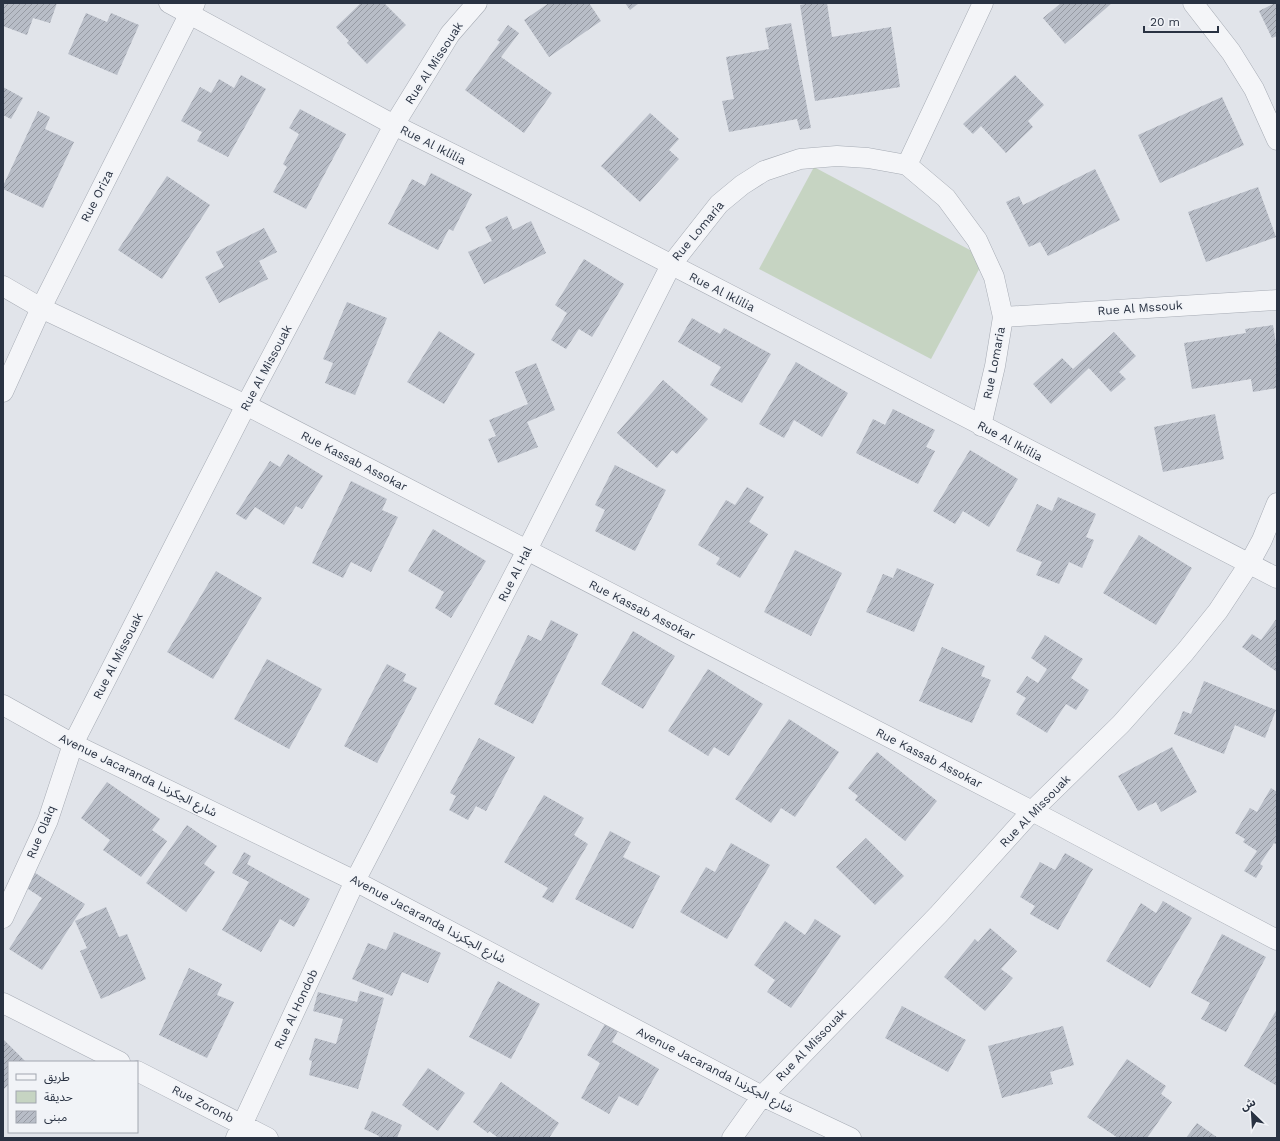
<svg xmlns="http://www.w3.org/2000/svg" width="1280" height="1141" font-family="'Work Sans','Noto Sans Arabic',sans-serif">
	<defs>
		<pattern id="building-hatch" width="6" height="6" patternUnits="userSpaceOnUse"><rect width="6" height="6" fill="#b8bdc7"/><path d="M-1 1l2-2M0 6l6-6M5 7l2-2" fill="none" stroke="#969aa3"/></pattern>
	</defs>
	<rect width="100%" height="100%" fill="#e1e4ea"/>
	<!-- green -->
	<path fill="#c6d4c2" d="M814,167L985,258L931,359L759,269Z"/>
	<!-- building -->
	<path fill="url(#building-hatch)" d="M3,3H57L50,23L33,18L27,35L3,26Z
		M361,3H384L406,25L367,64L347,43L349,41L336,27Z
		M549,3H589L601,21L549,57L524,20Z
		M625,3H639L630,10Z
		M811,3H827L832,37L891,27L900,87L815,101L800,5Z
		M1061,3H1112L1065,44L1043,18Z
		M1275,3H1277V36L1272,38L1259,11Z
		M86,13L107,22L111,13L139,25L117,75L68,54Z
		M791,23L811,128L800,130L797,119L729,132L722,101L734,99L726,57L769,49L765,28Z
		M508,25L519,33L501,57L552,93L524,133L465,90L500,42L497,40Z
		M241,75L266,89L228,157L197,141L202,132L181,121L200,87L211,93L219,79L234,88Z
		M1015,75L1044,105L1028,121L1033,127L1006,153L981,126L973,134L963,124Z
		M3,87L23,98L11,119L3,115Z
		M1222,97L1244,145L1160,183L1138,135Z
		M300,109L346,134L306,209L273,192L287,167L283,164L299,134L289,128Z
		M38,111L50,117L45,129L74,142L43,208L3,189V186Z
		M650,113L679,139L669,150L679,159L640,202L601,166Z
		M1095,169L1120,220L1048,256L1040,242L1029,247L1006,202L1019,196L1023,205Z
		M431,173L472,194L453,231L449,229L438,250L388,224L412,179L425,186Z
		M167,176L210,205L162,279L118,250Z
		M1258,187L1276,237L1206,262L1188,212Z
		M507,216L513,230L531,221L546,253L484,284L468,252L492,241L485,227Z
		M264,228L277,252L259,261L268,279L219,303L205,277L224,267L216,252Z
		M584,259L624,284L592,337L579,329L566,349L551,340L567,313L555,305Z
		M347,302L387,318L355,395L325,383L333,363L323,359Z
		M692,318L720,334L724,328L771,354L742,403L710,385L721,367L678,342Z
		M1273,325L1277,350V388L1253,392L1251,379L1192,389L1184,343L1246,333L1245,329Z
		M439,331L475,354L444,404L407,382Z
		M1114,332L1136,356L1119,372L1126,379L1111,392L1089,368L1051,404L1033,384L1062,358L1073,369Z
		M796,362L848,393L822,437L794,420L784,438L759,424Z
		M536,363L555,410L527,422L538,447L498,463L488,439L496,436L489,420L528,404L515,372Z
		M663,380L708,419L677,454L672,450L657,468L617,433Z
		M893,409L935,430L926,447L935,451L918,484L856,453L873,419L885,425Z
		M1215,414L1224,459L1163,472L1154,427Z
		M970,450L1018,479L989,527L963,511L955,524L933,511Z
		M288,454L323,476L302,509L296,506L284,525L255,507L246,520L236,514L270,461L280,467Z
		M615,465L666,490L635,551L595,531L605,510L595,505Z
		M351,481L387,499L382,510L398,517L371,572L351,562L343,578L312,563Z
		M747,487L764,497L749,522L768,534L740,578L716,564L720,558L698,545L726,500L735,505Z
		M1058,497L1096,514L1086,537L1094,540L1082,568L1069,562L1059,584L1036,575L1042,562L1016,551L1037,504L1052,511Z
		M433,529L486,561L451,618L435,608L444,592L408,571Z
		M1139,535L1192,568L1156,625L1103,593Z
		M795,550L842,573L811,636L764,612Z
		M897,568L934,584L914,632L866,612L883,574L893,578Z
		M216,571L262,598L213,679L167,652Z
		M1277,618V672L1242,647L1252,634L1261,640Z
		M551,620L578,634L533,724L494,704L528,635L541,641Z
		M633,631L675,656L643,709L601,684Z
		M1045,635L1083,659L1071,678L1089,690L1076,710L1066,704L1047,733L1016,714L1026,698L1016,692L1027,676L1038,683L1047,669L1031,658Z
		M942,647L985,666L981,676L991,680L972,723L919,701Z
		M267,659L322,689L289,749L234,719Z
		M387,664L406,674L403,681L417,688L377,763L344,746Z
		M708,669L763,704L729,756L714,747L708,756L668,731Z
		M1204,681L1276,710L1265,738L1235,725L1224,754L1174,734L1183,711L1191,714Z
		M789,719L839,752L795,817L781,808L771,823L735,799Z
		M479,738L515,757L486,811L476,806L468,820L449,810L456,796L450,793Z
		M1172,747L1197,792L1161,812L1156,802L1138,811L1118,776Z
		M877,752L937,801L905,841L855,800L858,796L848,788Z
		M107,782L160,819L152,830L167,841L141,877L103,850L110,840L81,818Z
		M1271,788L1277,792V845L1274,843L1260,864L1263,866L1256,878L1244,871L1257,851L1243,842L1245,839L1235,833L1250,808L1257,812Z
		M544,795L584,818L574,835L588,844L553,903L542,897L548,888L504,862Z
		M187,825L217,846L204,864L215,872L186,912L146,883Z
		M610,831L631,842L623,857L660,876L633,929L575,899Z
		M866,838L904,876L875,905L836,867Z
		M731,843L770,865L727,939L680,912L706,867L715,872Z
		M244,852L251,856L247,864L310,899L294,927L280,919L261,952L222,930L249,882L232,873Z
		M1065,853L1093,869L1058,930L1030,914L1035,906L1020,897L1040,862L1055,870Z
		M32,871L85,904L42,970L9,949L42,898L22,885Z
		M1163,901L1192,918L1150,988L1106,961L1141,903L1156,913Z
		M106,907L119,937L127,934L146,979L101,999L80,951L87,948L75,921Z
		M815,919L841,936L791,1008L767,992L775,980L754,965L785,921L805,935Z
		M990,928L1017,951L1001,969L1013,978L985,1011L944,977L975,939L978,942Z
		M394,932L441,953L428,983L402,972L392,996L352,979L368,943L386,950Z
		M1222,934L1266,957L1226,1032L1201,1019L1210,1003L1191,993Z
		M189,968L222,984L217,995L234,1002L207,1058L159,1035Z
		M498,981L540,1004L511,1059L469,1037Z
		M360,991L384,998L358,1089L309,1075L312,1061L309,1060L315,1038L336,1044L343,1019L313,1011L318,992L357,1002Z
		M902,1006L966,1040L948,1072L885,1038Z
		M1277,1009V1086L1244,1066Z
		M605,1024L618,1031L612,1042L659,1069L638,1106L619,1096L609,1114L581,1098L600,1063L587,1055Z
		M1063,1026L1074,1065L1050,1072L1053,1084L1002,1098L988,1046Z
		M3,1039L26,1062H9V1084L3,1090Z
		M1127,1059L1166,1086L1161,1094L1172,1102L1147,1138H1118L1087,1117Z
		M428,1068L465,1093L438,1131L402,1105Z
		M501,1082L559,1123L549,1138H496L497,1137L489,1131L488,1133L473,1122Z
		M372,1111L402,1125L397,1138H378L379,1136L364,1129Z
		M1197,1123L1218,1138H1186Z"/>
	<g fill="none" stroke-linecap="round" stroke-linejoin="round">
		<!-- minor casing -->
		<g stroke="#a6abb4" stroke-width="21">
			<path id="minor" d="M169,3L394,125L585,220L1277,578
				M1193,3L1231,52L1254,89L1277,140
				M907,165L983,3
				M3,286L41,308L246,405L1032,811L1277,940
				M1003,317L1277,300
				M3,392L41,308L195,3
				M3,705L73,744L355,881L762,1096L851,1138
				M3,918L48,820L73,744L246,405L394,125L450,34L477,3
				M3,1003L120,1062
				M137,1071L268,1138
				M236,1138L355,881L527,550L671,265L719,204L742,185L764,171L800,159L837,156L868,158L907,165L946,198L977,240L994,277L1003,317L995,366L981,426
				M732,1138L762,1096L939,914L1032,811L1121,724L1185,652L1218,611L1249,564L1262,540L1277,503"/>
		</g>
		<!-- minor -->
		<use href="#minor" stroke="#f4f5f8" stroke-width="20"/>
	</g>
	<g text-anchor="middle" dominant-baseline="central" stroke-width="3" stroke-linejoin="round" paint-order="stroke">
		<!-- street labels -->
		<g font-size="12" fill="#293242" stroke="#f1f3f7">
			<text transform="translate(434 63) rotate(-57)">Rue Al Missouak</text>
			<text transform="translate(433 145) rotate(27)">Rue Al Iklilia</text>
			<text transform="translate(97 196) rotate(-63)">Rue Oriza</text>
			<text transform="translate(698 231) rotate(-50)">Rue Lomaria</text>
			<text transform="translate(722 292) rotate(27)">Rue Al Iklilia</text>
			<text transform="translate(1140 308) rotate(-4)">Rue Al Mssouk</text>
			<text transform="translate(994 363) rotate(-79)">Rue Lomaria</text>
			<text transform="translate(266 368) rotate(-62)">Rue Al Missouak</text>
			<text transform="translate(1010 441) rotate(28)">Rue Al Iklilia</text>
			<text transform="translate(354 461) rotate(27)">Rue Kassab Assokar</text>
			<text transform="translate(515 574) rotate(-63)">Rue Al Hal</text>
			<text transform="translate(642 610) rotate(27)">Rue Kassab Assokar</text>
			<text transform="translate(118 656) rotate(-63)">Rue Al Missouak</text>
			<text transform="translate(929 758) rotate(27)">Rue Kassab Assokar</text>
			<text transform="translate(138 775) rotate(26)">Avenue Jacaranda شارع الجكرندا</text>
			<text transform="translate(1035 811) rotate(-46)">Rue Al Missouak</text>
			<text transform="translate(41 832) rotate(-67)">Rue Olaiq</text>
			<text transform="translate(428 919) rotate(28)">Avenue Jacaranda شارع الجكرندا</text>
			<text transform="translate(296 1009) rotate(-65)">Rue Al Hondob</text>
			<text transform="translate(811 1045) rotate(-46)">Rue Al Missouak</text>
			<text transform="translate(715 1070) rotate(27)">Avenue Jacaranda شارع الجكرندا</text>
			<text transform="translate(203 1104) rotate(27)">Rue Zoronb</text>
		</g>
	</g>
	<!-- border -->
	<rect width="1280" height="1141" fill="none" stroke="#293242" stroke-width="8"/>
	<!-- legend -->
	<rect x="8" y="1061" width="130" height="72" fill="#f1f3f7" stroke="#a1a6af"/>
	<rect x="16" y="1074" width="20" height="6" fill="#f4f5f8" stroke="#a1a6af"/>
	<text x="44" y="1081" font-size="12" fill="#293242">طريق</text>
	<rect x="16" y="1091" width="20" height="12" fill="#c6d4c2" stroke="#a1a6af"/>
	<text x="44" y="1101" font-size="12" fill="#293242">حديقة</text>
	<rect x="16" y="1111" width="20" height="12" fill="url(#building-hatch)" stroke="#a1a6af"/>
	<text x="44" y="1121" font-size="12" fill="#293242">مبنى</text>
	<!-- north arrow -->
	<g transform="translate(1252 1113) rotate(335)" stroke="#f1f3f7" stroke-width="3" paint-order="stroke">
	<path d="M0-3L7 15L0 10L-7 15Z" fill="#293242"/>
	<text y="-6" font-size="11" font-weight="bold" text-anchor="middle" fill="#293242">ش</text>
	</g>
	<!-- scale -->
	<path d="M1144 26v6h74v-6" fill="none" stroke="#293242" stroke-width="2"/>
	<text x="1150" y="26" font-size="12" fill="#293242" stroke="#f1f3f7" stroke-width="3" paint-order="stroke">20 m</text>
</svg>
